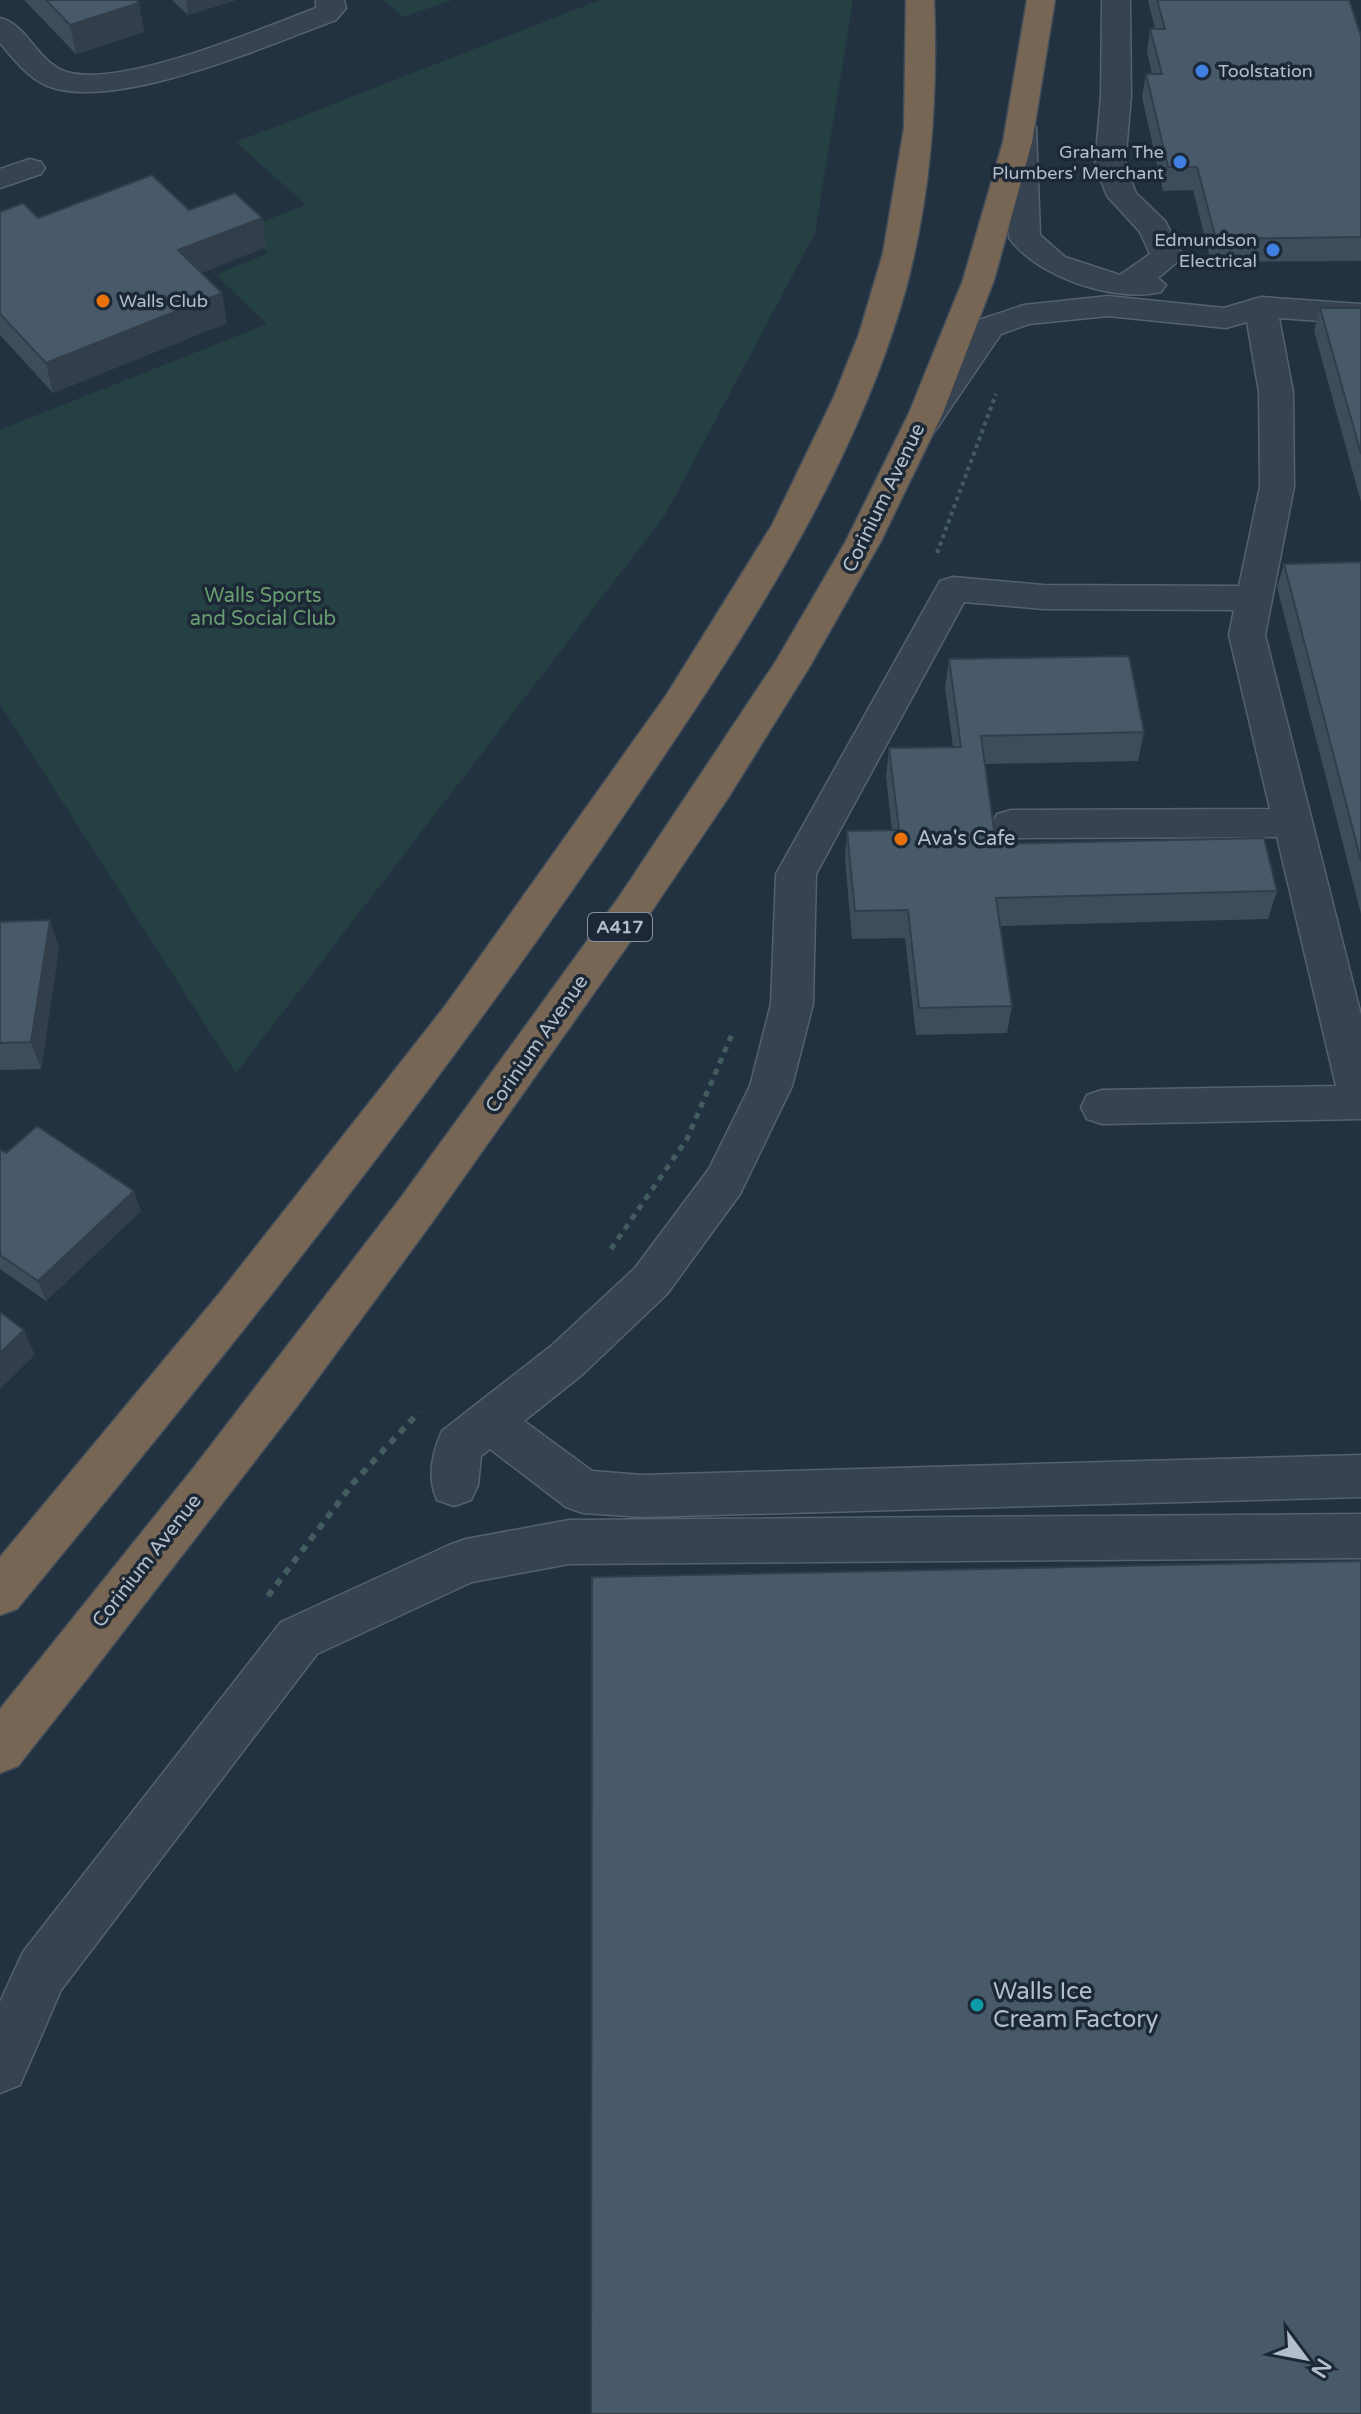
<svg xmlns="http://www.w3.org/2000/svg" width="1361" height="2414" font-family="'Varela Round',sans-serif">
	<rect width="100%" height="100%" fill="#233241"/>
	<!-- green -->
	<path fill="#254042" d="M384,0H453L403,17Z
		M600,0H853L815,233L665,515L236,1073L0,704V430L267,324L216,275L268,253L243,229L306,205L236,142Z"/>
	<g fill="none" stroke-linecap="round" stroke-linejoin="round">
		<!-- minor casing -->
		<g stroke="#55616e" stroke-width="3">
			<path id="minor" d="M316,0H344L346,8L336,20C268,45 113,114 45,85C26,76 13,58 0,43V18C27,24 37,61 64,71C117,91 262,28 316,8Z
				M1102,0H1130L1131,96L1125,165L1136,193L1165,221L1183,257L1158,278L1166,285L1161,292C1115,303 1037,277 1009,238L1006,127L1011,121L1021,118L1031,121L1036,127L1040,235L1065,257L1120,275L1150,254L1140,232L1107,196L1095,165L1101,96Z
				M30,159L41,162L45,168L41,174L0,188V169Z
				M1108,296L1224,308L1261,297L1361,304V324L1279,318L1293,392L1294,487L1265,635L1361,1015V1119L1102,1124L1087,1119L1081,1107L1087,1095L1102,1090L1336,1086L1277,837L1011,838L997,834L992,824L997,814L1011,810L1270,809L1229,635L1234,610L1043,609L964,602L816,874L813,1004L792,1086L740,1194L667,1294L583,1374L524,1421L592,1471L642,1475L1361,1455V1497L642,1517L583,1513L566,1507L490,1449L481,1456L478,1485L471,1500L454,1506L437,1500C427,1478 432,1453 442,1431L551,1346L635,1268L709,1169L750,1086L771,1004L776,874L940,581L953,577L1043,585L1239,586L1260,487L1259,392L1247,322L1226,328L1108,316L1029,324L1001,334L935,431L923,434L911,431L906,424L979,320L1024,305Z
				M1361,1514V1558L569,1564L472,1582L317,1654L61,1990L20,2085L0,2093V2002L23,1952L281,1622L449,1545L466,1539L569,1520Z"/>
		</g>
		<!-- highway casing -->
		<g stroke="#424e5b" stroke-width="3">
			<path id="highway" d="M906,0H934C938,99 931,196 905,292C851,481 737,648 628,809C440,1087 231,1350 17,1609L0,1615V1557L218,1295L445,1006L667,694L772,525L833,399L859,334L883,253L904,128Z
				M1027,0H1055L1032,142L994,280L943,413L881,541L810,666L728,798L647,918L433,1221L298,1405L89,1676L18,1766L0,1773V1709L195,1466L402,1196L619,897L776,661L846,541L909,413L963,280L1003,142Z"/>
		</g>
		<!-- path-far2 -->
		<path stroke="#435d5e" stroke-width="4" stroke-dasharray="4 4" stroke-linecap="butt" d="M937,553L996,394"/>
		<!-- path-far1 -->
		<path stroke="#435d5e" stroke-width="5" stroke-dasharray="6 6" stroke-linecap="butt" d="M611,1249L687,1139L733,1032"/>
		<!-- path -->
		<path stroke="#435d5e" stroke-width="6" stroke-dasharray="7 7" stroke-linecap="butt" d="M268,1596L354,1482L419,1412"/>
		<!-- minor -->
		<use href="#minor" fill="#374350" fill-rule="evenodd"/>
		<!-- highway -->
		<use href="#highway" fill="#776653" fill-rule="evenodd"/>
	</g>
	<!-- wall -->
	<path fill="#3e4d5b" d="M24,0H136L139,3L144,32L76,54Z
		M172,0H236L188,15Z
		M1148,0H1349L1361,36V261L1211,262L1193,190L1163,191L1142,97L1146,74H1152L1147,52L1150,29H1155Z
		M189,210L262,218L266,247L201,273L222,293L227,323L53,393L0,335V212L38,218Z
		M1320,308H1361V502L1314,331Z
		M1361,562V914L1277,587L1284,564Z
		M949,659L1144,732L1138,761L985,764L996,844L1277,891L1268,919L1000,926L1012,1006L1007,1033L916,1035L905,938L852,939L845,859L847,831L892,830L886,777L889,748L953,747L945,688Z
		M0,922L59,948L41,1069L0,1070Z
		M0,1149L6,1153L141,1211L46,1301L0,1269Z"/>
	<!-- shaded-wall -->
	<path fill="#323e4a" d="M186,0H236L188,15Z
		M139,3L144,32L76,54L70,25Z
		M262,218L266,247L184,280L178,250Z
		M222,293L227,323L53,393L46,363Z
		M50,920L59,948L41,1069L31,1042Z
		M134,1191L141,1211L46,1301L38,1281Z
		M24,1330L35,1355L0,1389V1353Z"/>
	<!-- building -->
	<path fill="#48596a" stroke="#323e4a" stroke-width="2" d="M46,0H136L139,3L70,25Z
		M1157,0H1349L1361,36V237L1216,239L1197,167H1168L1146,74H1162L1150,29H1165Z
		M152,175L189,210L235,193L262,218L178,250L222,293L46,363L0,314V212L23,203L38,218Z
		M1320,308H1361V454Z
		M1361,562V861L1284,564Z
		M1129,656L1144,732L981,736L996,844L1264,838L1277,891L996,898L1012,1006L919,1008L908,910L855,911L847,831L899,830L889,748L961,747L949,659Z
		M50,920L31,1042L0,1043V922Z
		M37,1126L134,1191L38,1281L0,1255V1149L6,1153Z
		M0,1312L24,1330L0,1353Z
		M1361,1561V2414H591L592,1577Z"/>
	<!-- markers -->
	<g fill="#3f7fe0" stroke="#1c2835" stroke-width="3">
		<circle cx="1202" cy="71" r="8"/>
		<circle cx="1180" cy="162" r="8"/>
		<circle cx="1273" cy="250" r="8"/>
	</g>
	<g fill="#e8710a" stroke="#1c2835" stroke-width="3">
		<circle cx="103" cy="301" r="8"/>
		<circle cx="901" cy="839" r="8"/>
	</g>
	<circle fill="#0f9aa8" stroke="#1c2835" stroke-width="3" cx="977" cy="2005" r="8"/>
	<g text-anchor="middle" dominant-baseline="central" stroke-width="7" stroke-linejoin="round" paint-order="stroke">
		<!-- far-poi labels -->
		<g font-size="18" fill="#b3becb" stroke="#1c2835" text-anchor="start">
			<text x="1218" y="71">Toolstation</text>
			<text x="1164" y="152" text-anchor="end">Graham The<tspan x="1164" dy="21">Plumbers' Merchant</tspan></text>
			<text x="1257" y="240" text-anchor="end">Edmundson<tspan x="1257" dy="21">Electrical</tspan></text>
			<text x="119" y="301">Walls Club</text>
		</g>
		<!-- shield labels -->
		<rect fill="#1c2835" stroke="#86919e" stroke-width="2" x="588" y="913" width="64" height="28" rx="6"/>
		<g font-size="18" font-weight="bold" fill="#b3becb">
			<text x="620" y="927">A417</text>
		</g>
		<!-- street labels -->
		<g font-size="20" fill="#b3becb" stroke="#1c2835">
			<text transform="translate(884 498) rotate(-64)">Corinium Avenue</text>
			<text transform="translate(537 1044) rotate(-55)">Corinium Avenue</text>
			<text transform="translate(147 1561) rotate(-52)">Corinium Avenue</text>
		</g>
		<!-- park labels -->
		<g font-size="20" fill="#699e71" stroke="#1c2835">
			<text x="263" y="596">Walls Sports<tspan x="263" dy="23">and Social Club</tspan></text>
		</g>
		<!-- poi labels -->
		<g font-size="20" fill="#b3becb" stroke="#1c2835" text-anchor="start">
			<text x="917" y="839">Ava's Cafe</text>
		</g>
		<!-- near-poi labels -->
		<g font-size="24" fill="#b3becb" stroke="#1c2835" text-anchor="start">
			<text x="993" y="1991">Walls Ice<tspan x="993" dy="28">Cream Factory</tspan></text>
		</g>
	</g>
	<!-- north arrow -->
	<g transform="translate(1305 2358) rotate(122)" stroke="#1c2835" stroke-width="6" paint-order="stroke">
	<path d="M0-6L14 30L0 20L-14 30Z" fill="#b3becb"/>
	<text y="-12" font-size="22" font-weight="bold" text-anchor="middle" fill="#b3becb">N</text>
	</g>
</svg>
